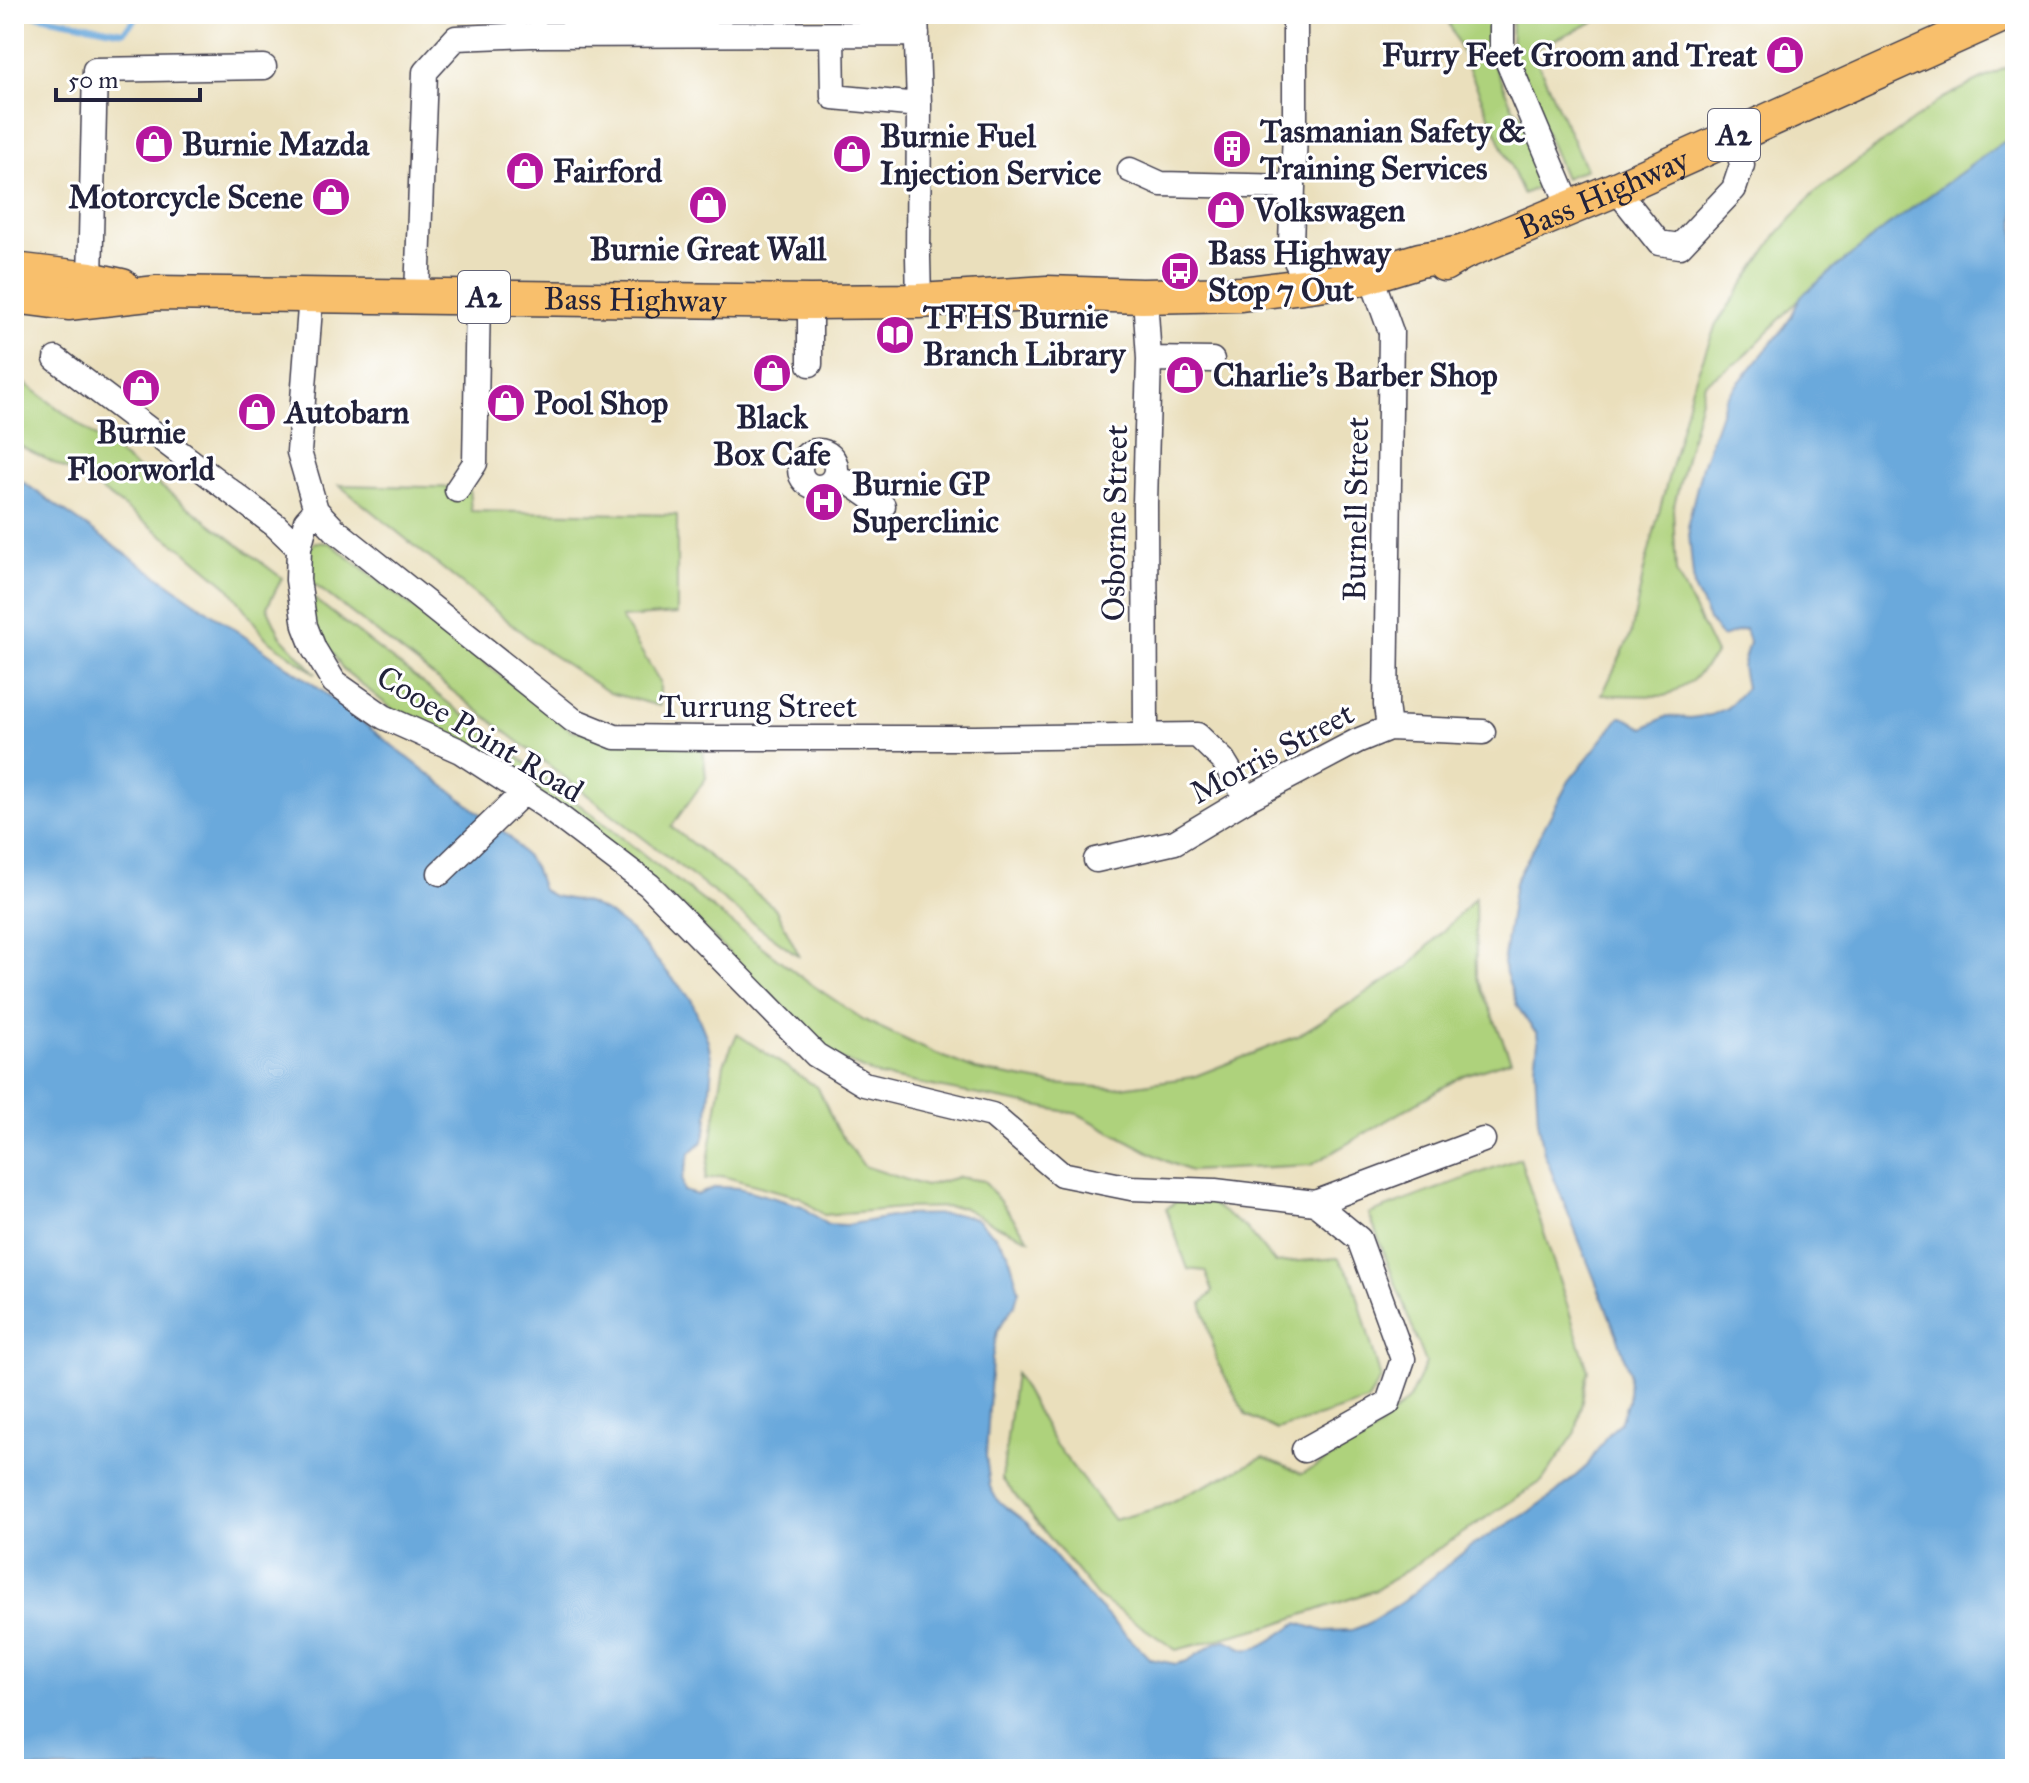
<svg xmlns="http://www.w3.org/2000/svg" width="2029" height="1783" font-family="'IM FELL Great Primer',serif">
	<rect width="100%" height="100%" fill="#fff"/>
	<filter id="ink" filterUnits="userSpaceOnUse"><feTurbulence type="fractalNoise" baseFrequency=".0125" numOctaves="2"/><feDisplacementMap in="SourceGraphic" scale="16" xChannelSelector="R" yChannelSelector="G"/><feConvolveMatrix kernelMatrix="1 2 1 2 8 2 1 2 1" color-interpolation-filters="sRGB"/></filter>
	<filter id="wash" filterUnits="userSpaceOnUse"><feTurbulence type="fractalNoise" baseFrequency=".006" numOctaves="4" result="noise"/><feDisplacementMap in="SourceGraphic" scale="32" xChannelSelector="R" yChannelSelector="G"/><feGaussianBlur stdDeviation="1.8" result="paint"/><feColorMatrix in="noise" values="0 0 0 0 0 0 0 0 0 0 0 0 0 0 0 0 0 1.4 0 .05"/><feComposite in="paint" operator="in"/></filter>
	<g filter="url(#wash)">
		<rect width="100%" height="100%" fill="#eadfbc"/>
		<!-- green -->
		<path fill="#aed27c" stroke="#687a5c" stroke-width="2" d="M1445,14H1489L1487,50L1513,108L1525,117L1549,182L1523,194Z
			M1512,14H1571L1573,18L1583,14H1611L1532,50L1586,169L1565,178L1511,51Z
			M2015,63V135L1999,145L1886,227L1802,296L1742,359L1705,383L1673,509L1676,572L1716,654L1693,680L1665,696L1602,695L1631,634L1644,570L1692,387L1716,325L1776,236L1813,194L1943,98Z
			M14,375L282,578L267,607L280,635L316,674L266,638L228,587L190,555L84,478L14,443Z
			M339,485L469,488L471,511L677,515V614L621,618L660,682V706L610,693L540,647Z
			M315,542L330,543L571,730L703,748L706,778L671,827L775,908L800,957L748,919L305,577L309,549Z
			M308,594L805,980L864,1020L934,1053L976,1070L1053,1084L1114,1088L1193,1077L1297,1036L1408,967L1475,898L1476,975L1511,1060L1464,1075L1311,1165L1190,1171L1166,1161L1078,1114L880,1076L826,1053L685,908L392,709L343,669L313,624Z
			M737,1034L818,1088L836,1128L864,1166L925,1186L958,1177L984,1181L1029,1239L995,1225L962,1207L902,1208L824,1215L800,1197L722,1176L705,1180L724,1064Z
			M1520,1158L1588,1370L1576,1432L1542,1481L1376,1590L1273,1625L1176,1650L1097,1596L1002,1479L1015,1373L1055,1444L1114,1520L1161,1507L1264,1457L1302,1474L1368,1437L1409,1399L1426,1363L1369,1214Z
			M1178,1200L1209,1202L1247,1229L1275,1263L1338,1258L1353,1280L1381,1379L1367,1401L1277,1430L1246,1415L1217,1362L1202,1303L1213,1292L1205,1271L1188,1269L1166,1209Z"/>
		<!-- water -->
		<path fill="#6aa9dc" stroke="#46668c" stroke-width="2" d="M2015,135V1769H14V476L313,684L509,836L534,867L542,890L553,896L585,902L608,913L631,931L691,999L708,1041L712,1063L707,1127L703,1141L690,1153L682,1179L684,1191L697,1195L716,1187L739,1188L802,1206L826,1224L846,1225L902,1215L960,1214L976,1219L995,1236L1008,1252L1019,1290L1015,1304L997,1331L992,1359L986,1456L990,1487L997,1500L1027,1523L1087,1595L1150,1659L1176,1664L1187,1661L1217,1642L1226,1640C1232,1642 1239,1647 1245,1649C1261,1652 1284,1630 1298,1623L1324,1631L1352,1630L1365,1625L1402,1602L1471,1546L1524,1515L1555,1494L1587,1466L1605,1438L1620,1422L1628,1401L1629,1372L1617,1335L1544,1153L1538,1120L1535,1066L1538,1042L1537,1033L1532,1028L1517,1006L1503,964L1515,882L1569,781L1620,717C1630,717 1634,725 1644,728L1667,716L1690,718L1711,715L1727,708L1746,688L1742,667L1749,642L1745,629L1722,637L1710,622L1694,588L1688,523L1702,466L1726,398L1781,332L1791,317L1801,296L1886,227L1999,145Z"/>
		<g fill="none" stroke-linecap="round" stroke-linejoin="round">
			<!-- stream -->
			<path stroke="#6aa9dc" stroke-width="6" d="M30,14L123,32L141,14"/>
		</g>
	</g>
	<g filter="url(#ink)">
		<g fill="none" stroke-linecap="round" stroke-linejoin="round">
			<!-- minor casing -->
			<g stroke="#403e4e" stroke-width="27">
				<path id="minor" d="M916,14L919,105L918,257L919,301
					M1295,14V130L1291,243L1293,255L1309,287
					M1502,14V48L1570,208
					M832,35L833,97L919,105
					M1130,170L1161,184L1292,187
					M1616,189L1659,243L1680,246L1734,189L1742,165L1735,135
					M90,279L95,70L264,67
					M1377,293L1391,332L1386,705L1389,728
					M311,295L299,452L316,510L306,521L299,548L298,580L305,626L314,649L334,682L384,717L460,751L545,806L649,885L816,1055L864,1084L992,1115L1061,1174L1131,1188L1215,1191L1315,1203L1483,1140
					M417,296L425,72L456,38L532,35L917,34
					M810,302V364
					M56,359L275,525L299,548
					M1149,359L1212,360
					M800 469a18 18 0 1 1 36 0a18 18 0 1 1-36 0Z
					M833,479L850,483L883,506
					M457,490L475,463L478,297
					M316,510L335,530L573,720L615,737L708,738H975L1197,735L1223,760L1247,799
					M1146,735L1145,503L1149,359L1146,312
					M1096,860L1175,842L1247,799L1357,741L1389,728L1483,732
					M440,873L524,792
					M1304,1450L1388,1403L1403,1359L1359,1239L1315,1203"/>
			</g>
			<!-- highway casing -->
			<g stroke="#403e4e" stroke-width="37">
				<g id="highway">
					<path id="s1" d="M1444,264L1462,253L1616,189L2005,14"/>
					<path d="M14,270L90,279L122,286"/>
					<path id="s2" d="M14,296L68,303L157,293L810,302L919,301L1047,293L1142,296L1241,294L1357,279L1420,260L1462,253"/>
				</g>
			</g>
			<!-- minor -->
			<use href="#minor" stroke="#fff" stroke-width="24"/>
			<!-- highway -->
			<use href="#highway" stroke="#f8bf6c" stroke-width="34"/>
		</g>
	</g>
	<!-- icons -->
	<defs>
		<g id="shop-disc" transform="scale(2)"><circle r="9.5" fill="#b5179e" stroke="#fff"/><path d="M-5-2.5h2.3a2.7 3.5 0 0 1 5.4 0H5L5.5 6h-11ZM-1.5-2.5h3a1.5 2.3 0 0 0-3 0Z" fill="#fff"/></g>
		<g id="building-disc" transform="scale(2)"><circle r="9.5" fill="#b5179e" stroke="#fff"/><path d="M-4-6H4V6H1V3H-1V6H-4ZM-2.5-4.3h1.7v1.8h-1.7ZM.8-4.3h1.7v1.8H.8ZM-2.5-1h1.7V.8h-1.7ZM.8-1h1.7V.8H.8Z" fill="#fff"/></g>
		<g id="bus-disc" transform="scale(2)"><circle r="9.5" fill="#b5179e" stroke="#fff"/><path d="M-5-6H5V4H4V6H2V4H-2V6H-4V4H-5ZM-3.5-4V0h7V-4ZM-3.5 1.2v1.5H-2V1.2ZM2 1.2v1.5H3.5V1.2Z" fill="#fff"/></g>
		<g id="library-disc" transform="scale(2)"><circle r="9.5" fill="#b5179e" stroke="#fff"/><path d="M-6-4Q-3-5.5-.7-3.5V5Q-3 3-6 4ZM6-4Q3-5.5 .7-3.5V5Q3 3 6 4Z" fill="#fff"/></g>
		<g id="hospital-disc" transform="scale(2)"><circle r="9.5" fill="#b5179e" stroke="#fff"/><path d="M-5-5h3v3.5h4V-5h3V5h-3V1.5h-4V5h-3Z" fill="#fff"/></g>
	</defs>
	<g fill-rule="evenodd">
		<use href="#shop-disc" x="1785" y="55"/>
		<use href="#shop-disc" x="154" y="144"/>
		<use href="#building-disc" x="1232" y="149"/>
		<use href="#shop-disc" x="852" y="154"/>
		<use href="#shop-disc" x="525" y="171"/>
		<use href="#shop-disc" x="331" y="197"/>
		<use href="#shop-disc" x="708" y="205"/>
		<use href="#shop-disc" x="1226" y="210"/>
		<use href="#bus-disc" x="1180" y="271"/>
		<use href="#library-disc" x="895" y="335"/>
		<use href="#shop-disc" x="772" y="373"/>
		<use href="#shop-disc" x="1185" y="375"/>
		<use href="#shop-disc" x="141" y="388"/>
		<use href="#shop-disc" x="506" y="403"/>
		<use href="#shop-disc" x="257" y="412"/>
		<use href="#hospital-disc" x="824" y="502"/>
	</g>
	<g text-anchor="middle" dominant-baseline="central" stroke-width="6" stroke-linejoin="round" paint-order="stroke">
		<!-- shield labels -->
		<g fill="#fff" stroke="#646476" stroke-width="2">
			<rect x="1708" y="109" width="52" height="52" rx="6"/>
			<rect x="458" y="271" width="52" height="52" rx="6"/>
		</g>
		<g font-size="30" font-weight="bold" fill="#22223b">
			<text x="1734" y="135">A2</text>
			<text x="484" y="297">A2</text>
		</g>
		<!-- poi labels -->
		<g font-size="32" font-weight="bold" fill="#22223b" stroke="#fff" text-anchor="start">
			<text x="1757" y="55" text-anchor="end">Furry Feet Groom and Treat</text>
			<text x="1260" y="131">Tasmanian Safety &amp;<tspan x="1260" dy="37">Training Services</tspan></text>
			<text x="880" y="136">Burnie Fuel<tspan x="880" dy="37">Injection Service</tspan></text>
			<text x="182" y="144">Burnie Mazda</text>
			<text x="553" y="171">Fairford</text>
			<text x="303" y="197" text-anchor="end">Motorcycle Scene</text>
			<text x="1254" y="210">Volkswagen</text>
			<text x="708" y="249" text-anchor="middle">Burnie Great Wall</text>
			<text x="1208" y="253">Bass Highway<tspan x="1208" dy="37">Stop 7 Out</tspan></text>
			<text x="923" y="317">TFHS Burnie<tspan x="923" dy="37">Branch Library</tspan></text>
			<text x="1213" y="375">Charlie's Barber Shop</text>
			<text x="534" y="403">Pool Shop</text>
			<text x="285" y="412">Autobarn</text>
			<text x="772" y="417" text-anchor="middle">Black<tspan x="772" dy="37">Box Cafe</tspan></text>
			<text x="141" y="432" text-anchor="middle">Burnie<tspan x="141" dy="37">Floorworld</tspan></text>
			<text x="852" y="484">Burnie GP<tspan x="852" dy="37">Superclinic</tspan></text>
		</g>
		<!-- street labels -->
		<g font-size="32" fill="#22223b" stroke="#fff">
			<text stroke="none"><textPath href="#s1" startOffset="174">Bass Highway</textPath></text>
			<text stroke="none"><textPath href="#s2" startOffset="622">Bass Highway</textPath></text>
			<text transform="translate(1356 509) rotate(-89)">Burnell Street</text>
			<text transform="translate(1115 523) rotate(-89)">Osborne Street</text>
			<text x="758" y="706">Turrung Street</text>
			<text transform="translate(480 734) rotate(31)">Cooee Point Road</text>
			<text transform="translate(1272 753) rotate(-28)">Morris Street</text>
		</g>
	</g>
	<!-- margin -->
	<rect width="2029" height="1783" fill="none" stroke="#fff" stroke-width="48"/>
	<!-- scale -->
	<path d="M56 88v12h144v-12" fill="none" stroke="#22223b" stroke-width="4"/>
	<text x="68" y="88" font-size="24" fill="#22223b" stroke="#ffffff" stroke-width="6" paint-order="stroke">50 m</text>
</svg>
